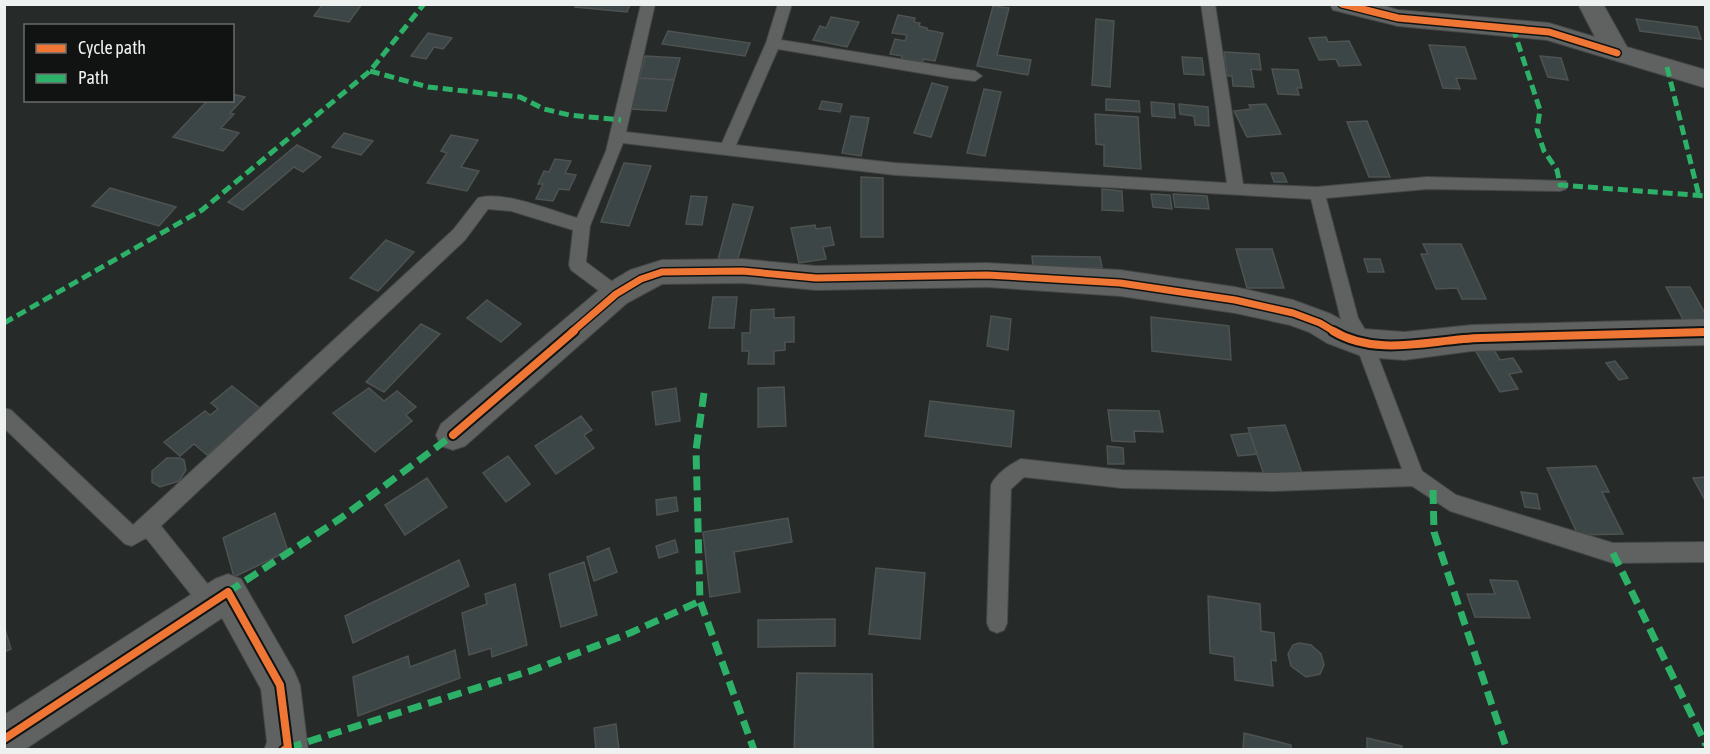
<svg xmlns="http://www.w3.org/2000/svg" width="1710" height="754" font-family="'Asap Condensed',sans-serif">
	<rect width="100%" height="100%" fill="#262a28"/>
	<!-- building -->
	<path fill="#3d4646" stroke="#4e5251" stroke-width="1.5" d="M323,4H362L349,22L314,16Z
		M576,4H630L627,12L575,7Z
		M993,6L1009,8L997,55L1031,60L1028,75L977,66Z
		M898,15L915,18L914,22L920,23L919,26L927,28V30L943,33L935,61L923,59V62L901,59L902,56L890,54L895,39L905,41L907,35L892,33Z
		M831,17L859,22L847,47L813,40L820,26L826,28Z
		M1096,19L1114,21L1110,87L1092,85Z
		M1636,19L1697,27L1701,39L1640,31Z
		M668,31L750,43L745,56L662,44Z
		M428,33L452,38L443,49L434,47L426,59L411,56Z
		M1326,37L1328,42L1349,41L1361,65L1339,66L1336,59L1319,60L1309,38Z
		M1429,45L1465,47L1476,79L1456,78L1460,89L1443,88Z
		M1224,52L1259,54L1261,70L1251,69L1254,87L1233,86L1232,76H1227Z
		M645,56L680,58L674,80L639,78Z
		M1540,56L1561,58L1568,80L1548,77Z
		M1182,57L1202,58L1204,75L1184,74Z
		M1272,69L1298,70L1302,88H1297L1299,95L1278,94Z
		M639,78L674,80L666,111L630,109Z
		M932,83L948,87L931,137L914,133Z
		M984,89L1001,92L985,156L967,153Z
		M232,94L245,97L230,113L234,114L221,128L239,133L223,151L173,137L208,100H232Z
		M1106,99L1139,101L1140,112L1106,110Z
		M822,101L842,104L840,112L819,109Z
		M1151,102L1174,104L1175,118L1152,116Z
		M1179,104L1208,107L1209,126L1195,125L1194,116L1180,114Z
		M1266,104L1281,134L1247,137L1234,111L1251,109L1249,105Z
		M1095,114L1138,117L1141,169L1104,166V145L1096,144Z
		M851,116L869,118L861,156L842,153Z
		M1367,121L1390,177H1369L1347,122Z
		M344,133L373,141L361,155L332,147Z
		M451,135L478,140L461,167L479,171L467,191L427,183L447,153L441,151Z
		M297,145L321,157L303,172L294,167L243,210L228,202Z
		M555,159L571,161L565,173L576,175L569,190L559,189L553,201L536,199L543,184H538L544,171L549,172Z
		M624,163L651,166L629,226L601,222Z
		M1271,173H1283L1287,182H1274Z
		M861,177L883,178V237H861Z
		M110,188L176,207L159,226L92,206Z
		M1102,189L1122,191L1123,211L1102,210Z
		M1151,194L1170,195L1172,209L1153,207Z
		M1173,194L1207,196L1209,209L1175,207Z
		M691,196L707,197L702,225L686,224Z
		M733,204L753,207L736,265L717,263Z
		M815,225L816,229L830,227L834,245L823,247L826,259L799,263L791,228Z
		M386,240L414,252L378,291L350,278Z
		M1423,244H1461L1486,299H1462L1457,288L1436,289L1421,254H1428Z
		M1236,249H1272L1284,288H1247Z
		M1032,256L1100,257L1102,268L1033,267Z
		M1364,259H1380L1384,272H1368Z
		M1666,287H1690L1706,315V321H1684Z
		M713,297H737L734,328H709Z
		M487,300L521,324L501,342L467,318Z
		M774,309V318L794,317V342H785V350L774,351V364H748L749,351H742V333H750L751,310Z
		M991,316L1011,319L1008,350L987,346Z
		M1151,317L1229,326L1231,360L1152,351Z
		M421,324L440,334L384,392L366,382Z
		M1489,342L1500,360L1513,358L1522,372L1509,374L1518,389L1500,392L1472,345Z
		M1615,361L1628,378L1619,380L1606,363Z
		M232,386L261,409L207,455L194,444L180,456L164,442L205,411L210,415L218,409L211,403Z
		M784,387L786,426L758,427V388Z
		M369,388L384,401L397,391L416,407L406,415L412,421L375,452L333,413Z
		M676,388L680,421L656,425L652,392Z
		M930,401L1014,411L1011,447L925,436Z
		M1108,410L1159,411L1163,432L1134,431L1135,442L1112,441Z
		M581,416L592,430L584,435L594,448L556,474L535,446Z
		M1285,425L1302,473L1264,475L1248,428Z
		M1250,433L1257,454L1238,456L1231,435Z
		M1107,446L1123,448L1124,464H1108Z
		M508,456L530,484L506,502L483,473Z
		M167,458H180L184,460L186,470L179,481L160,487L152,482V471Z
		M1596,466L1609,492H1602L1623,534L1578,535L1547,468Z
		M1706,477V502L1693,478Z
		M427,478L447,507L405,535L385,505Z
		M1521,492L1537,494L1540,509L1525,507Z
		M676,497L678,511L657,515L656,500Z
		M275,513L288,551L234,577L223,538Z
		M788,518L792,542L734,552L740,592L710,597L703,532Z
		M675,540L678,552L659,558L656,546Z
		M609,548L617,572L594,581L587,557Z
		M459,560L469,586L353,643L345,616Z
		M584,562L597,615L561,627L549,574Z
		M876,568L925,573L920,639L869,634Z
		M1490,580L1517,581L1530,618L1475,617L1467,594H1495Z
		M515,584L527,645L492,657L491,648L469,655L462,613L487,604L485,594Z
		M1208,596L1260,604L1261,631L1274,633L1276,661L1271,660L1273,686L1235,680L1234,657L1210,653Z
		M835,619V646L758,647V620Z
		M4,626L11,649L4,652Z
		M1299,643L1311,645L1321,654L1324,665L1320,674L1306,677L1291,666L1288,654L1293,645Z
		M455,650L460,678L358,716L353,677L408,656L410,667Z
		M797,673L872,674L873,749H794Z
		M616,724L619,750H596L594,728Z
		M1244,733L1291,745V750H1243Z
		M1367,738L1402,746V750H1367Z"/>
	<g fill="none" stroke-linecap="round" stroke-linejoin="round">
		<!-- service casing -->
		<g stroke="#444746" stroke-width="2">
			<path id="service" d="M641,4H655L626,132L722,143L766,43L778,4H792L781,40L975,71L982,76L975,81L950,78L778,49L736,145L895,163L1227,183L1201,4H1215L1243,184L1317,187L1427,177L1566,181L1568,185L1566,189L1560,191L1427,189L1326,198L1358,318L1373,343L1422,471L1456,495L1613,543L1706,542V562L1613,563L1450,511L1412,486L1273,491L1122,488L1024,477L1011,489L1007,623L1004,630L997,633L990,630L987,623L991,485C996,474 1010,464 1021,459L1122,470L1273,473L1402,469L1356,345L1341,320L1311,199L895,175L623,143L590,226L586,262L622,289L625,294L622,299L616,301L610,299L571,270L569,265L573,230L511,211L488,209L465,240L161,526L218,597L221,604L218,611L211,614L204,611L146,538L132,546L125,544L4,428V408L11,410L133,525L453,230L478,198C503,190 552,211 577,218L606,151Z"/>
		</g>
		<!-- minor casing -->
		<g stroke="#444746" stroke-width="2">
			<path id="minor" d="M1330,4H1378L1398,10L1549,23L1595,37L1578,4H1603L1627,47L1706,70V88L1547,40L1398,26L1333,10Z
				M742,259L816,266L987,263L1120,270L1235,287L1293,300L1331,314L1349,324L1364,329L1404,332L1472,325L1706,319V345L1472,351L1404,360L1364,357L1327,343L1309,332L1290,325L1235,313L1120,296L987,287L816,290L742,283L662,284L627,303L465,446L453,450L441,446L436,435L441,424L605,285L630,270L662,260Z
				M228,574L241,579L294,671L300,685L308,750H264L267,742L261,689L222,618L24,750H4V715L215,579Z"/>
		</g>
		<!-- service -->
		<use href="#service" fill="#5f6261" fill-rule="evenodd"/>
		<!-- minor -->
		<use href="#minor" fill="#5f6261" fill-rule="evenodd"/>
		<!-- quiet-far1 -->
		<path stroke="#2db169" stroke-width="5" stroke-dasharray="10 5" stroke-linecap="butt" d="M1513,28L1540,110L1537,130L1544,151L1557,170L1560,185L1706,196
			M1667,67L1699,196
			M370,71L428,87L520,97L544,109L569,115L621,120
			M4,323L202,210L370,71L424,4"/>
		<!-- quiet -->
		<path stroke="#2db169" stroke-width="7" stroke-dasharray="14 7" stroke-linecap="butt" d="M704,393L696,450L700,601L754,750
			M1433,490L1434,532L1507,750
			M1613,553L1706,745
			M228,592L341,518L453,435
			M288,748L533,670L630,633L700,601"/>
		<!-- cycleway-far1 casing -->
		<g stroke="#101312" stroke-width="10">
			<path id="cycleway-far1" d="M1342,4L1398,18L1549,32L1617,53
				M572,332L616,294L641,279L662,272L742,271L816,278L987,275L1120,283L1235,300L1293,313L1320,323L1335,332
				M1700,332H1706"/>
		</g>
		<!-- cycleway casing -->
		<g stroke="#101312" stroke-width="12">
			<path id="cycleway" d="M1333,331C1378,358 1432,339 1481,338C1556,336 1631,334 1706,332
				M453,435L574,331
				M4,739L228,592L280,685L288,748L284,750"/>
		</g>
		<!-- cycleway-far1 -->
		<use href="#cycleway-far1" stroke="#f07635" stroke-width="7"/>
		<!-- cycleway -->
		<use href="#cycleway" stroke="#f07635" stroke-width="8"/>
	</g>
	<!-- border -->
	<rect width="1710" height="754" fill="none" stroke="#edf1f0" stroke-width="12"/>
	<!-- legend -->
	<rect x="24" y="24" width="210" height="78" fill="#101312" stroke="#686c6b" stroke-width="1.5"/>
	<rect x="36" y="44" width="30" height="9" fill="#f07635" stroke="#686c6b" stroke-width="1.5"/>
	<text x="78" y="54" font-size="18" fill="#edf1f0">Cycle path</text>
	<rect x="36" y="74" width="30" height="9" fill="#2db169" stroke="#686c6b" stroke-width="1.5"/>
	<text x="78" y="84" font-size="18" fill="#edf1f0">Path</text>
</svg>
